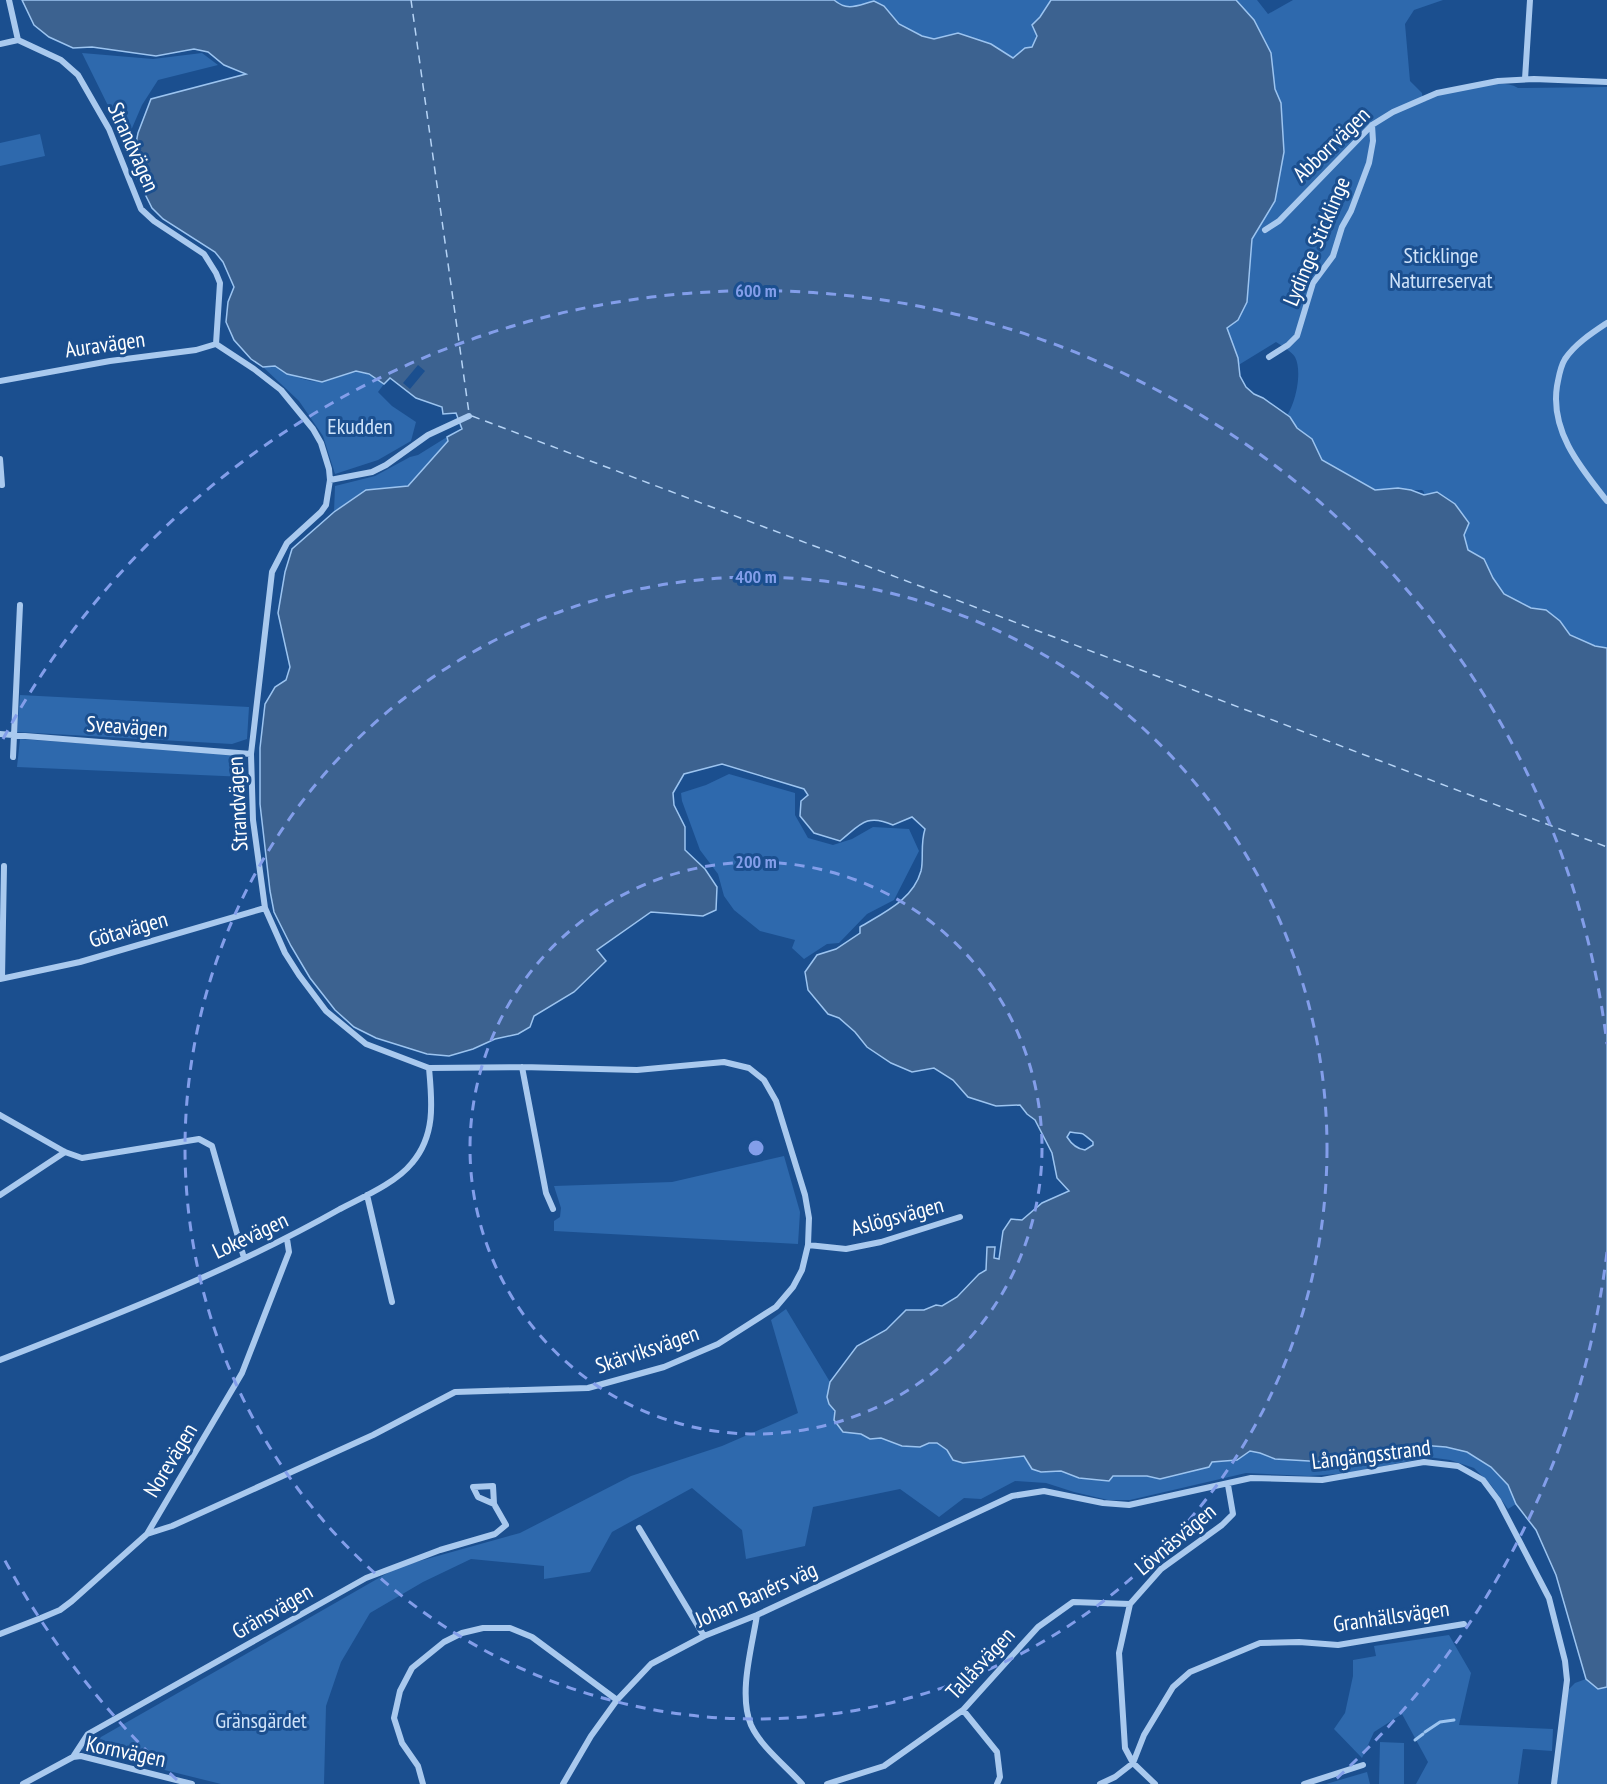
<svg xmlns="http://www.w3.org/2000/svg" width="1607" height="1784" font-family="'PT Sans Narrow',sans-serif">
	<rect width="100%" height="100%" fill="#1b4f8f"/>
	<!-- green -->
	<path fill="#2e69ad" d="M824,0H1051L1041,16L1033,47L1023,50L1013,58L934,41L853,14Z
		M1235,0H1257L1268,14L1293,0H1443L1414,10L1405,24L1410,81L1422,93L1423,101H1427L1430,96C1452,92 1498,76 1518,88L1607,87V653L1598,652L1525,607L1524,603L1507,598L1466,551L1462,534L1466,531L1464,521L1429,494L1424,495V492L1422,490H1370L1321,464L1285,418C1295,407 1303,372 1295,357C1291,351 1282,346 1276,342L1232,369L1225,326Z
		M82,53L153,59L202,53L218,65L158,80L142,105L126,142Z
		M40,134L45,156L0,166V143Z
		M275,366C288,374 308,384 324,381C355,376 352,362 384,384L378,392L392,406L416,422L411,441L378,460L335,474L323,436L299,401L263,367Z
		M447,437L448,441L408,486L366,490L334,512L335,486L375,476L410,457L418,455Z
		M20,695L249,707L247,739L232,744L17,732Z
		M20,739L233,754L245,759L246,777L17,767Z
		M729,774L795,793V815L808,838L833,845L852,839L873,827L909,829L919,851L894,900L867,914L839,943L827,944L804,959L792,948L795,940L760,931L734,910L724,896L718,874L700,850L682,801L681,793L706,785Z
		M784,1156L800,1212L798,1244L554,1231V1221L560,1217L561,1208L554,1186L672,1182Z
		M786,1309L830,1382L827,1397L843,1432L861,1434L870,1439L881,1438L902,1446L920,1447L929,1443H937L947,1450L953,1460L974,1462L1024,1456L1032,1469L1041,1472L1061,1471L1080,1478L1122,1475L1147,1476L1160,1479L1212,1462L1237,1460L1250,1451L1260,1453L1275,1459L1343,1463L1420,1445L1446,1447L1467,1452L1491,1467L1508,1485L1516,1504L1508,1509L1491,1485L1474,1468L1450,1460L1428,1457L1350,1473L1309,1476L1246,1473L1130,1500H1108L1074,1492L1046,1483L1015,1481L981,1499L964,1498L939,1517L900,1489L813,1507L805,1546L746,1559L742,1530L692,1488L612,1532L590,1572L544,1579V1566L471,1559L423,1582L370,1613L341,1662L326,1706L324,1784H221L80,1749L398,1567L520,1533L631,1476L722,1446L798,1413L771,1320Z
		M1449,1635L1471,1673L1459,1725L1553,1729L1552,1751L1523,1749L1518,1784H1416L1428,1762L1402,1714L1374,1732L1362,1758L1334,1729L1345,1713L1353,1676V1660L1376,1656L1374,1646Z
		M1586,1679L1598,1688L1607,1687V1784H1556L1568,1690L1575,1683Z
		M1380,1742L1404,1743V1784H1379Z
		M1367,1772L1370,1784H1326Z"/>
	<!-- water -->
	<path fill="#3c6290" stroke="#9cc4f0" stroke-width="1.5" fill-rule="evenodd" d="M22,0H834C848,12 858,5 874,1L884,6L899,24L922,36L934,39L958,33L991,44L1013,58L1025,48L1032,47L1037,36L1032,25L1040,17L1051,0H1236L1254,20L1271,53L1275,89L1281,103L1284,152L1275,201L1252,239L1247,302L1238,320L1227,328L1238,358L1240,376L1246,387L1254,394L1263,398L1290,417L1297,428L1312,439L1322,460L1375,490L1398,488L1411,490L1424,495L1437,492L1455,504L1469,523L1464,535L1468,550L1484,559L1493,578L1504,594L1531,608L1546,610L1560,621L1570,635L1595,646L1607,648V1687L1598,1689L1586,1679L1556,1575L1536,1530L1516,1504L1508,1485L1491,1467L1467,1452L1446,1447L1420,1445L1343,1463L1275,1459L1260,1453L1250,1451L1237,1460L1212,1462L1209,1467L1160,1479L1147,1476H1113L1109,1481L1079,1478L1061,1471L1041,1472L1032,1469L1024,1456L963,1463L953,1460L947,1450L937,1443H929L920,1447L902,1446L881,1438L870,1439L861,1434L843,1432L834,1420L835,1411L829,1404L827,1397L830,1382L857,1346L886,1330L906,1310H924L936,1305L942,1306L957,1297L979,1274L986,1270L987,1247H995L994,1258L999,1259L1003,1231L1011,1219L1022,1220L1042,1203L1069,1191L1057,1178L1052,1153L1035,1120L1027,1114L1020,1105L996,1106L968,1097L953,1080L934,1068L912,1072L891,1063L867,1047L855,1032L839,1018L828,1014L808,990L805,972L817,955L836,949L860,933V927C883,913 913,900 921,871C924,859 920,845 925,829L912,817L893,825C866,813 860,825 840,841L814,833L800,816L801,801L808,795L804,789L722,764L684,774L673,793L674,805L685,827V850L705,869L717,887L716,910L703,916L651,912L597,950L606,961L574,992L534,1016L530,1027L518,1034L495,1039L473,1049L449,1056L427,1054L376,1038L354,1027L335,1010L310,978L291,946L274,912L270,891L260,804V748L265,704L275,687L286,680L290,667L278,613L285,572L292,549L334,512L366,490L408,486L448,441L447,437L462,429L456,413L443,414L442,407L416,398L390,378L384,384L369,374L356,371L322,382L287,374L275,366L263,367L251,359L234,340L226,322L228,302L234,287L223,262L215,252L163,219L152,208L135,174L134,153L138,133L151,99L246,74L224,65L208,52L194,49L156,56L92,47L73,48L49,37L34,25ZM1070,1132C1087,1135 1078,1130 1093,1142V1145L1085,1150C1077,1149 1072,1145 1067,1137Z"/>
	<!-- pier -->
	<path fill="#1b4f8f" d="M418,365L425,371L410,389L403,383Z"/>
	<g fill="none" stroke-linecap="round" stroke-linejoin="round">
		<!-- stream -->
		<path stroke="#9cc4f0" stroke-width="3" d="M1425,1732L1440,1722L1454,1720
			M1415,1740L1423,1734"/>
		<!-- ferry -->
		<path stroke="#b5d3f5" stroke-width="1.5" stroke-dasharray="8 6" stroke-linecap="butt" d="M411,0L469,413
			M472,416L1607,847"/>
		<!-- street -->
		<path stroke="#a9c9ee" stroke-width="6" d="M9,0L18,40L61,60L78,75L109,129L141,209L154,221L204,254L216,273L220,283L216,344
			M0,44L18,40
			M1525,79L1530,0
			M1265,230L1279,221L1372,125L1393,112L1437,93L1498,81L1534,79L1607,82
			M1607,323C1592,333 1575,344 1565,359C1560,367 1559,376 1557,386C1550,431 1580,467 1607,501
			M1269,357L1288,345L1297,336L1313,283L1333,256L1342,227L1351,211L1369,163L1373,141L1372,125
			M0,381L110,361L196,350L216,344
			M0,459L2,485
			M330,480L372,472L386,465L428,435L469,416
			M0,734L251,754
			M13,757L20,605
			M2,978L4,866
			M0,979L80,962L265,908
			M522,1067L546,1193L553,1209
			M0,1115L65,1152L82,1158L199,1139L212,1146L244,1258
			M0,1195L65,1152
			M367,1195L392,1302
			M808,1245L846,1249L881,1242L960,1217
			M0,1360C116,1315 232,1270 340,1209C363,1197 396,1183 412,1163C436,1135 432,1101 429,1068
			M639,1528L704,1636
			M147,1534L172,1526L373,1435L455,1392L588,1388L664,1367L718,1344L776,1307L793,1287L802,1270L808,1245L809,1218L805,1195L776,1101L764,1080L749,1068L724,1062L637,1070L522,1067L429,1068L366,1044L326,1011L299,975L285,953L265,908L253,820L251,754L272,572L287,543L321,512L326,505L330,480L329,469L321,443L313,429L281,390L254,369L216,344
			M757,1615C752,1647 738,1694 751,1725C761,1747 786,1766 802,1784
			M0,1634L41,1618L60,1610L72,1601L147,1534L242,1373L289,1252L287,1239
			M963,1710L997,1752L1000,1777L997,1784
			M73,1757L88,1734L366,1578L440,1550L495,1534L506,1525L494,1504L493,1486L473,1487L478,1497L494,1504
			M23,1784L73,1757L81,1756L192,1784
			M423,1784L418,1766L402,1743L394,1718L400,1691L412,1668L444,1642L462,1633L483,1628H510L532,1637L617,1700
			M563,1784L591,1736L617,1700L651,1664L704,1636L757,1615L1012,1496L1044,1491L1103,1503L1129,1505L1251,1478L1322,1480L1424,1462L1458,1466L1483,1480L1498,1500L1549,1598L1565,1661L1567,1680L1554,1784
			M827,1784L884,1766L963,1710L1038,1627L1073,1602L1130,1604
			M1100,1784L1115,1777L1133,1763L1144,1735L1173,1687L1190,1672L1260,1643L1299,1642L1338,1645L1464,1624
			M1155,1784L1133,1763L1125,1748L1119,1653L1130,1604L1161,1569L1222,1525L1233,1514L1228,1485
			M1304,1784L1363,1765"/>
	</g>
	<!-- distance rings -->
	<g fill="none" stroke="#839eea" stroke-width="3" stroke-dasharray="10 8">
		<circle cx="756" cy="1148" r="286"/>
		<circle cx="756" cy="1148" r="571"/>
		<path d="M1607 1252A857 857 0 0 1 1335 1780M177 1780A857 857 0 0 1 3 1557M3 739A857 857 0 0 1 1607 1044"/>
	</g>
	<g text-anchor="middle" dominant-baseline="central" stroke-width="6" stroke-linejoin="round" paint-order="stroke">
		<!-- street labels -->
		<g font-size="22" fill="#fff" stroke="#1b4f8f">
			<text transform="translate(1331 144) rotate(-44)">Abborrvägen</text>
			<text transform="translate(134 147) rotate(66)">Strandvägen</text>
			<text transform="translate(1316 241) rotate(-67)">Lydinge Sticklinge</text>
			<text transform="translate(105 344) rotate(-8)">Auravägen</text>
			<text transform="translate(127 726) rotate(4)">Sveavägen</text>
			<text transform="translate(237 804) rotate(-93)">Strandvägen</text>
			<text transform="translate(128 929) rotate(-16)">Götavägen</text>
			<text transform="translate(897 1216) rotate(-15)">Aslögsvägen</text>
			<text transform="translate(250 1235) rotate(-25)">Lokevägen</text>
			<text transform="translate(647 1349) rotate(-19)">Skärviksvägen</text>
			<text transform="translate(1371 1454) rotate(-7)">Långängsstrand</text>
			<text transform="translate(170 1460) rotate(-59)">Norevägen</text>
			<text transform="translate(1175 1539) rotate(-40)">Lövnäsvägen</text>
			<text transform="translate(756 1594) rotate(-24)">Johan Banérs väg</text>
			<text transform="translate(272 1611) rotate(-30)">Gränsvägen</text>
			<text transform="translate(1391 1616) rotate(-8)">Granhällsvägen</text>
			<text transform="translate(980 1663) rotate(-47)">Tallåsvägen</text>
			<text transform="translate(126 1751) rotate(12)">Kornvägen</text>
		</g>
		<!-- park labels -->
		<g font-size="22" fill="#cfe3fa" stroke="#1b4f8f">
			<text x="1441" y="255">Sticklinge<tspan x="1441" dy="25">Naturreservat</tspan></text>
			<text x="360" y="426">Ekudden</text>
			<text x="261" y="1720">Gränsgärdet</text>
		</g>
	</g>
	<circle cx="756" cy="1148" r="9" fill="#839eea" stroke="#1b4f8f" stroke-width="3"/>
	<g font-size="18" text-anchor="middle" font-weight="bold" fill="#839eea" stroke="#1b4f8f" stroke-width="6" stroke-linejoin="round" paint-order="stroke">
		<text x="756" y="297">600 m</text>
		<text x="756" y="583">400 m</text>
		<text x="756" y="868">200 m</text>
	</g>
</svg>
